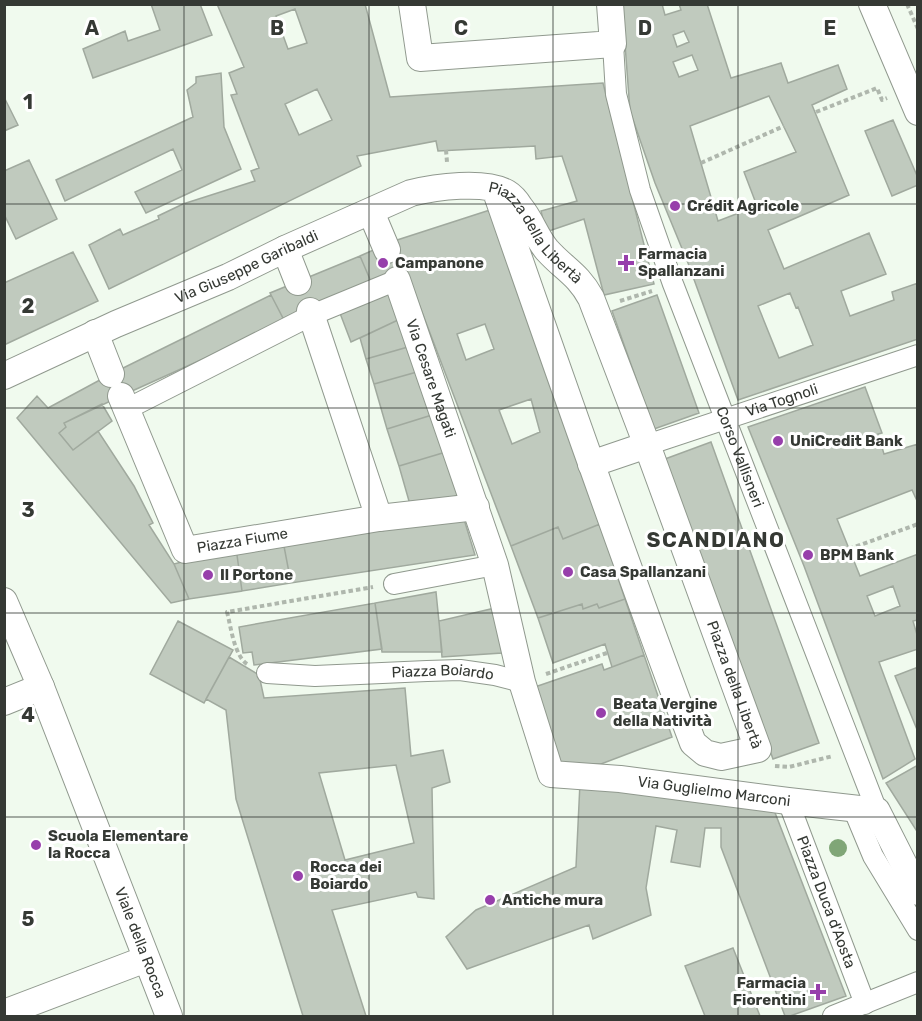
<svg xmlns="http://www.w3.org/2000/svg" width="922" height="1021" font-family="Rubik,sans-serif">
	<rect width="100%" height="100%" fill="#f0faee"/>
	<!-- building -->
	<path fill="#c0cabe" stroke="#a0a99e" stroke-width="1.5" fill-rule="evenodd" d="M151,4H200L212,35L93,78L83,49L125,31L128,41L160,30Z
		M217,4H365L390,97L603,83L654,284L604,295L584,219L546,232L541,211L577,201L562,156L536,159L535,146L438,151L436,141L357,156L361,166L109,289L89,245L120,229L123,235L159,219L158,216L183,204L255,181L251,171L259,168L231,95L237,94L229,73L244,67ZM295,9L307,43L288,49L276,16ZM317,89L332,120L299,135L285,104Z
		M622,4H662L665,15L681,10L679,4H707L731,78L781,63L788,83L838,65L847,89L812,105L849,195L768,230L784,269L869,233L886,274L841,291L850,316L894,300L892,292L918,283V339L738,400L688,263L655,183L630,111ZM684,31L689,42L677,47L673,35ZM692,55L698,70L679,77L673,62ZM769,96L796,152L744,172L757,206L718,221L690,126ZM790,293L796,308L798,307L813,345L779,358L758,306Z
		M221,73L224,127L241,169L146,213L135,192L182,170L173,149L65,201L56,180L193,117L187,90L196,83V77Z
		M4,97L18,125L4,131Z
		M893,120L918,178V185L892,196L865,131Z
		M29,160L57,219L16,239L4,214V171Z
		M493,209L600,524L563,539L558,527L511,546L406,270L394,241ZM485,324L494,349L466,360L457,334ZM531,399L540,432L512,444L499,410Z
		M394,241L406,270L372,284L360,256Z
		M73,252L98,301L4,345V283Z
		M360,256L372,284L285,322L270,293Z
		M387,290L398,320L351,342L338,308Z
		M271,295L285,322L121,396L64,423L66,427L59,433L73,450L98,431L134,486L153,523L149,525L174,564L189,599L171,603L17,418L37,396L48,408L111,374Z
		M657,295L699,413L654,429L612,311Z
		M398,320L408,347L366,359L360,338Z
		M408,347L417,372L374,384L366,359Z
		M417,372L432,415L387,429L374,384Z
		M865,387L882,433L878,434L884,454L918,444V503L912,490L837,519L860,576L918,554V620L913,621L918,638V649L879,662L915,759L883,779L804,566L748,427ZM893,586L900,606L875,616L867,596Z
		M102,404L112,421L73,450L59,433L66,427L64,423Z
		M432,415L446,452L399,466L387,429Z
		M711,442L819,743L773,759L665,459Z
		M446,452L460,495L411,508L399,466Z
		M463,516L475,555L291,583L283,541Z
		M600,524L625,599L599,608L597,604L583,609L582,604L538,618L511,546L558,527L563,539Z
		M283,541L291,583L242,591L236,548Z
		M236,548L242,591L189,599L174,564Z
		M436,592L442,652H382L375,603Z
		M625,599L644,655L612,667L605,644L553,663L538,618L582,604L583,609L597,604L599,608Z
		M375,603L382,649L254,665L252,652L243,653L239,627Z
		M495,608L502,653L442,657L439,621Z
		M178,621L233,650L204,703L150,674Z
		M644,655L672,737L601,764H556L529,689L602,664L604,670Z
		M229,657L259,675L264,698L405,688L411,756L443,750L450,782L432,788L434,899L418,897L416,892L332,910L366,1016H303L236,799L226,710L206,699ZM396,765L414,843L345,860L319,773Z
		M918,667V732L895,676Z
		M918,765V833L886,783Z
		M580,783L772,805L846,996L790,1016H785L721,847V828H705L700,867L671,862L677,830L656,826L646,888L651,915L593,939L589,925L467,969L446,937L476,910L576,867Z
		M733,948L760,1016H705L685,966Z"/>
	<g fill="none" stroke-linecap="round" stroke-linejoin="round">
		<!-- pedestrian casing -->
		<g stroke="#90998e" stroke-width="22">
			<g id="pedestrian">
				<path id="s1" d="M613,44L616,94L640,190L673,284L877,811"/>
				<path d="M127,409L312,315L397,280"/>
				<path id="s2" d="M647,445L918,355"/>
				<path d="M394,584L495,565"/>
				<path id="s3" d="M267,673L315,676L427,671L460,670L495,675L522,682"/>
				<path id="s4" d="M788,801L865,1004"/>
				<path d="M853,808L873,856L918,930"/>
				<path d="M833,1016L918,982"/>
			</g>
		</g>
		<!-- minor casing -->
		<g stroke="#90998e" stroke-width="28">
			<g id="minor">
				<path d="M412,4L420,58L613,44L610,4"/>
				<path d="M872,4L918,112"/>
				<path d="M371,212L387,250"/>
				<path d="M285,249L298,282"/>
				<path id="s5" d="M397,280L495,565L522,682L551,774L620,779L788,801L877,811L918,892"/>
				<path d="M95,333L111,374"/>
				<path id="s6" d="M4,376L116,324L228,277L285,249L411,193C435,187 485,180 507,193C512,196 517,202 520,207C531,220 536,237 547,250C564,269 578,274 591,298L647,445L758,749L721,757L705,753L693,743C624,559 559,374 495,189"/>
				<path id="s7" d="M121,396L185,550L379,518L310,311"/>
				<path d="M591,464L647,445"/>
				<path d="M379,518L476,507"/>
				<path id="s8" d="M4,601L41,687L169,1016"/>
				<path d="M4,702L41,687"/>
				<path d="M4,1013L146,959"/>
			</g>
		</g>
		<!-- path -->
		<path stroke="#afb7ad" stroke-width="4" stroke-dasharray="4.5 3" stroke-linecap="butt" d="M907,4L918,29
			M816,112L877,88L882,100L887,98
			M446,150L447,162
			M701,163L784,126
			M620,301L652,291
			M849,549L918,524
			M247,664C234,655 231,627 227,612L373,587
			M546,674L607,653
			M775,766L789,767L833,756"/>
		<!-- pedestrian -->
		<use href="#pedestrian" stroke="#fff" stroke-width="20"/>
		<!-- minor -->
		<use href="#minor" stroke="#fff" stroke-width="26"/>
	</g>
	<!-- trees -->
	<circle fill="#80a677" cx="838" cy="848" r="9"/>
	<!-- grid -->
	<path fill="none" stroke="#353934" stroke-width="1.5" stroke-opacity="0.55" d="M184,4V1016M369,4V1016M553,4V1016M738,4V1016M4,204H918M4,408H918M4,613H918M4,817H918"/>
	<!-- markers -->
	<g fill="#973fab" stroke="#fff" stroke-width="2">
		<circle cx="675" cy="206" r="6"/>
		<circle cx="383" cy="263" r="6"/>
		<path d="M623 254h6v6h6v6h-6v6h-6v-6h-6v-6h6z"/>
		<circle cx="778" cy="441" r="6"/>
		<circle cx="808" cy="555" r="6"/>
		<circle cx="568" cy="572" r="6"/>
		<circle cx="208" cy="575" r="6"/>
		<circle cx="601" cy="713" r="6"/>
		<circle cx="36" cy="845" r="6"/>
		<circle cx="298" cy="876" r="6"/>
		<circle cx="490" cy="900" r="6"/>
		<path d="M815 983h6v6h6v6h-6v6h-6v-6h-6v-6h6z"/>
	</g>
	<g text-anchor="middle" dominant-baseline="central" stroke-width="6" stroke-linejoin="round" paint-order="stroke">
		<!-- poi labels -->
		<g font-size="15" font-weight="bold" fill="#353934" stroke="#fff" text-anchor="start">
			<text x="687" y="206">Crédit Agricole</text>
			<text x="638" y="254">Farmacia<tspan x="638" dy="17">Spallanzani</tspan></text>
			<text x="395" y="263">Campanone</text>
			<text x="790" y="441">UniCredit Bank</text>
			<text x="820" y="555">BPM Bank</text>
			<text x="580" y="572">Casa Spallanzani</text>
			<text x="220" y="575">Il Portone</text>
			<text x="613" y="704">Beata Vergine<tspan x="613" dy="17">della Natività</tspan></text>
			<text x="48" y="836">Scuola Elementare<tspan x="48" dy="17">la Rocca</tspan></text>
			<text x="310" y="867">Rocca dei<tspan x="310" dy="17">Boiardo</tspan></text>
			<text x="502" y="900">Antiche mura</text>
			<text x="806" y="983" text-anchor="end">Farmacia<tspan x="806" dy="17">Fiorentini</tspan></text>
		</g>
		<!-- street labels -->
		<g font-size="15" fill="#353934" stroke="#fff">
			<text stroke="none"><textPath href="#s6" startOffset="592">Piazza della Libertà</textPath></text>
			<text stroke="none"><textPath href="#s6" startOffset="266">Via Giuseppe Garibaldi</textPath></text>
			<text stroke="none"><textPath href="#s5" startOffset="104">Via Cesare Magati</textPath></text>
			<text stroke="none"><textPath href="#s2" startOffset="142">Via Tognoli</textPath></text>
			<text stroke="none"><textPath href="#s1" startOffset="434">Corso Vallisneri</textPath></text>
			<text stroke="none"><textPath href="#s7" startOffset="225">Piazza Fiume</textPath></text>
			<text stroke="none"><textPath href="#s3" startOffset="176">Piazza Boiardo</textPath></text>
			<text stroke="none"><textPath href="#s6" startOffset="1092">Piazza della Libertà</textPath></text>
			<text stroke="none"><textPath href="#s5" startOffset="682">Via Guglielmo Marconi</textPath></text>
			<text stroke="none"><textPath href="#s4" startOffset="108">Piazza Duca d'Aosta</textPath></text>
			<text stroke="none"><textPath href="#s8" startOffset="368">Viale della Rocca</textPath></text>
		</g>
		<!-- district labels -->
		<g font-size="21" font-weight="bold" letter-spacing="1.5" fill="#353934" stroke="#fff">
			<text x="716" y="539">SCANDIANO</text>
		</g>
	</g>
	<g font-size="20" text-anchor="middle" font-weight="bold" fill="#353934" stroke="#fff" stroke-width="6" stroke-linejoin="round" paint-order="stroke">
		<text x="92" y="35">A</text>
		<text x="277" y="35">B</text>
		<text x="461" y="35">C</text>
		<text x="645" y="35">D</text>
		<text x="830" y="35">E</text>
		<text x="28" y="109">1</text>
		<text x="28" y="313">2</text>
		<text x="28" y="517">3</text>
		<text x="28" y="722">4</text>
		<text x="28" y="926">5</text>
	</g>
	<!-- border -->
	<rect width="922" height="1021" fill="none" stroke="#353934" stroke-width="12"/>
</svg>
